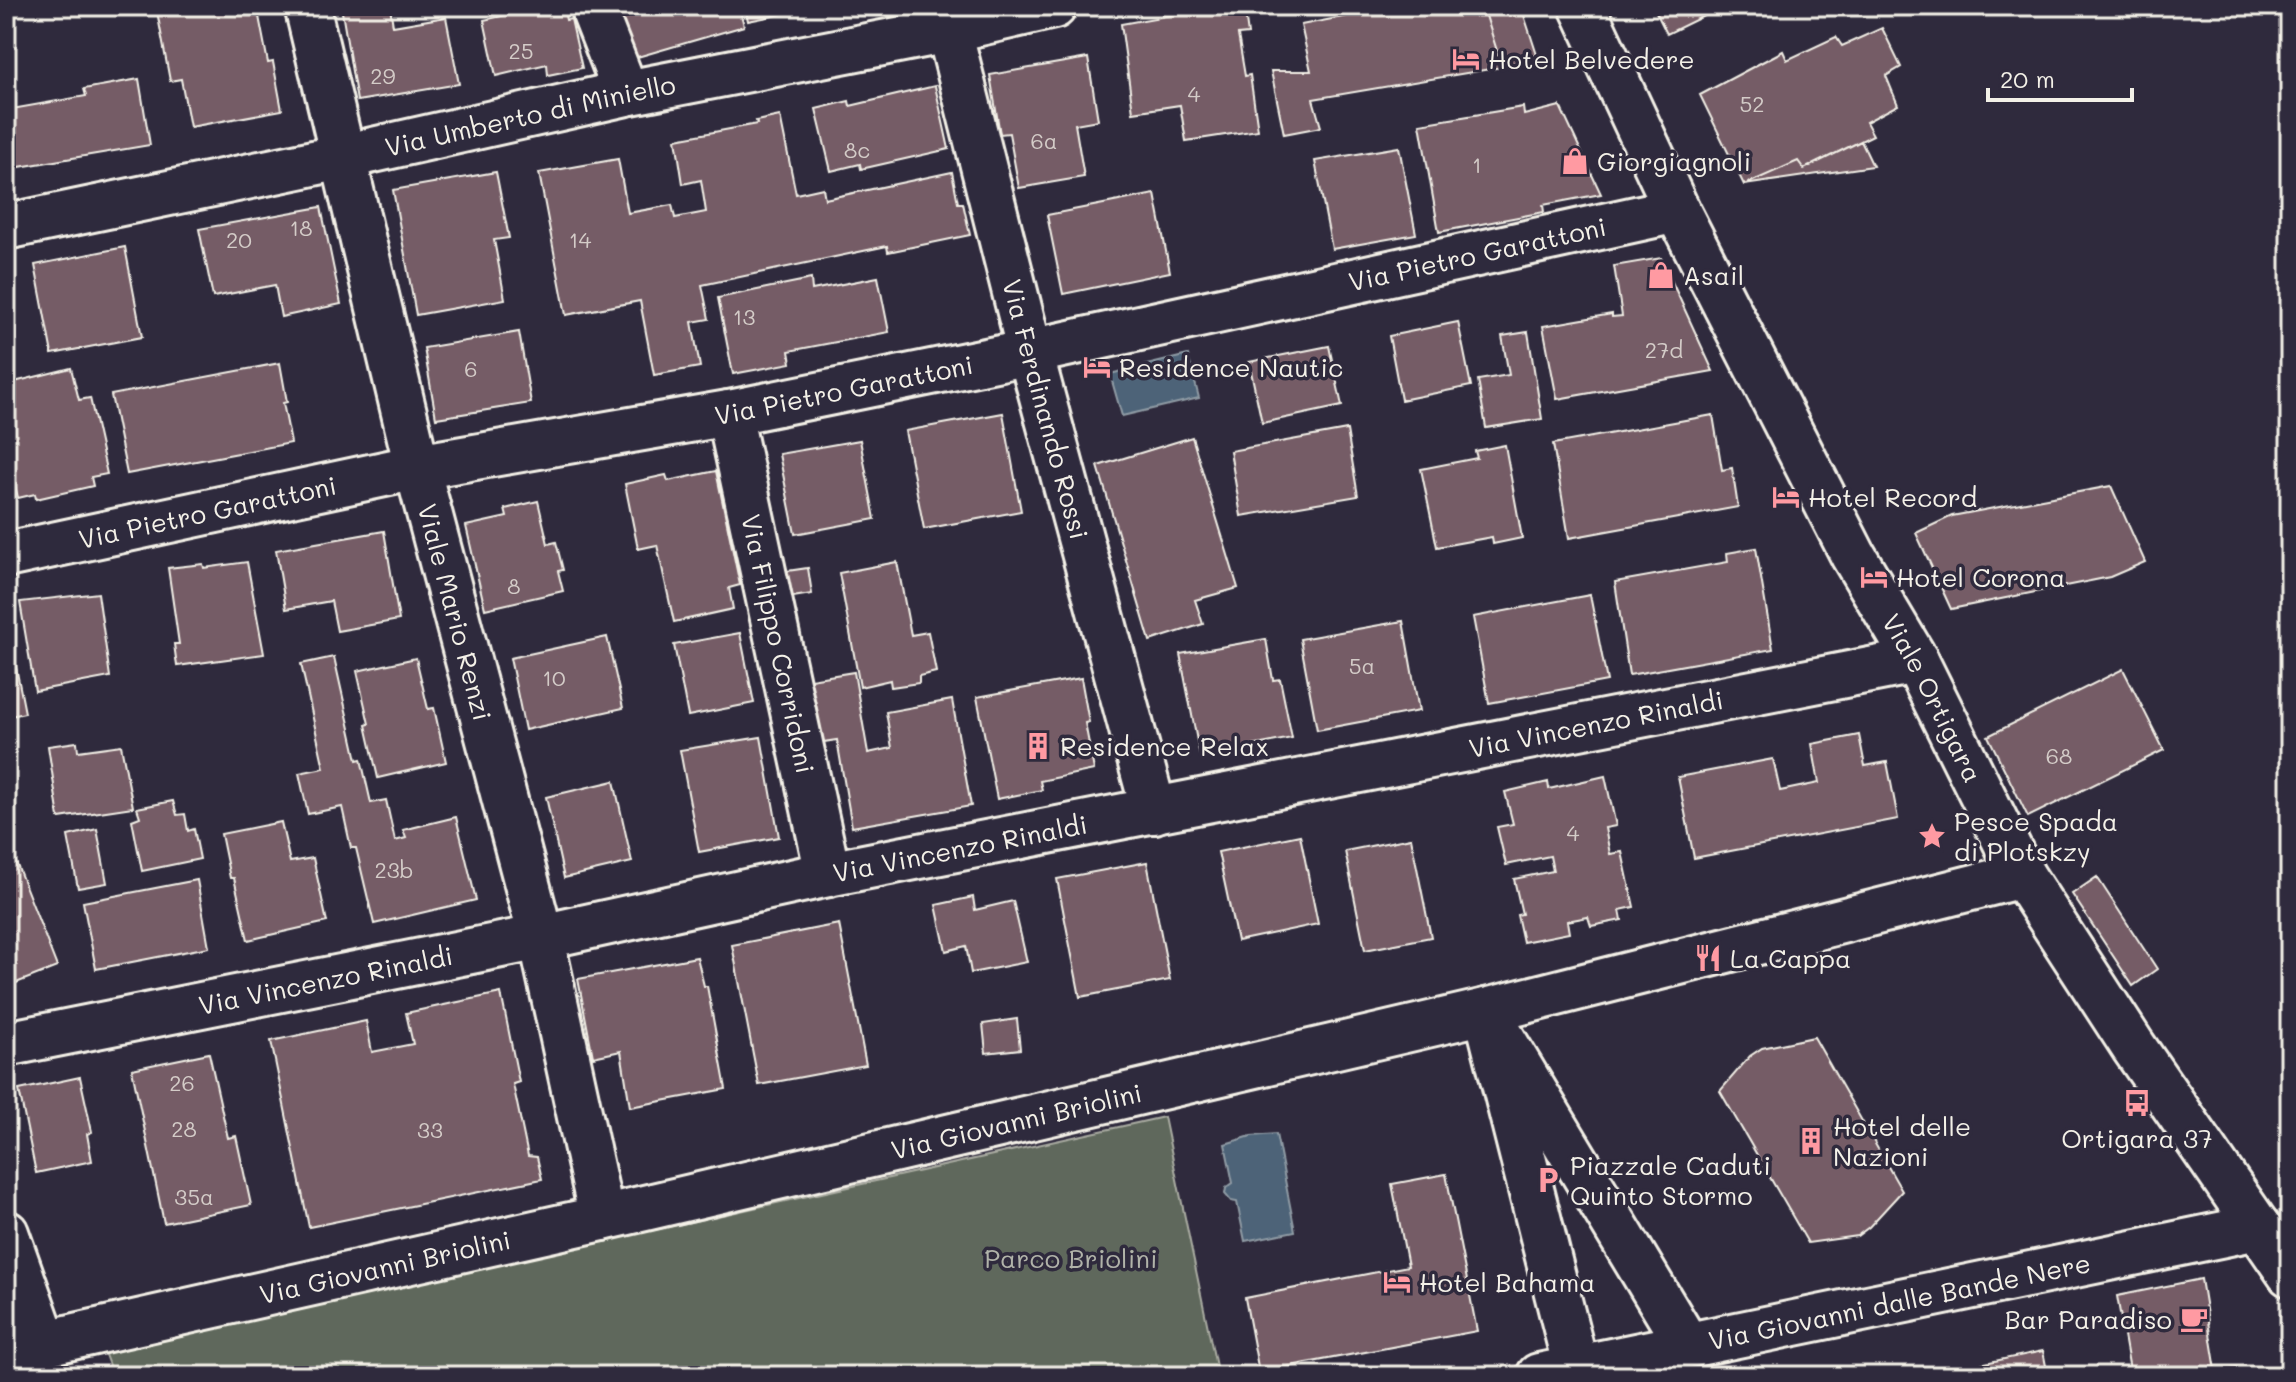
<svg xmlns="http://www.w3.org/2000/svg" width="2296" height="1382" font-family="Mali,sans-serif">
	<rect width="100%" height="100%" fill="#2f2a3d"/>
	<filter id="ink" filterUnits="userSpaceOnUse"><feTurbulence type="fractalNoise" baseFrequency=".0125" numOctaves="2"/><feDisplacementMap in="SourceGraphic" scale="16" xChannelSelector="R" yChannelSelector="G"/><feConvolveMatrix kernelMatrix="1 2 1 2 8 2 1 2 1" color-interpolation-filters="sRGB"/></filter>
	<g filter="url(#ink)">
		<!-- green -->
		<path fill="#5f685c" stroke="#aaaca2" stroke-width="2" d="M1164,1117L1218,1376H113L104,1352Z"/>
		<!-- water -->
		<path fill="#4d6378" stroke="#909ca5" stroke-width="2" d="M1188,355L1199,398L1122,416L1110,374Z
			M1276,1134L1295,1231L1245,1241L1237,1202L1231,1201L1225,1194L1226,1188L1233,1183L1225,1144L1251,1136Z"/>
		<!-- building -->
		<path fill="#755c66" stroke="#f4f1e8" stroke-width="2" d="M156,6H257L268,63L273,62L282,110L190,127L181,79L170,81Z
			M341,6H390L393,26L446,17L459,84L357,101Z
			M535,6H563L566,20L571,19L582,68L548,75L547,64L496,76L484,20L536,8Z
			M631,6H739L744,26L634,58L620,10Z
			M745,6H822L748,21Z
			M1221,6H1244L1248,34L1238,35L1245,76L1250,75L1258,130L1186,141L1180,105L1133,112L1121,24Z
			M1399,6H1483L1502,67L1313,99L1321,127L1284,134L1271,71H1311L1301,25Z
			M1483,6H1521L1537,55L1502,67Z
			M1653,6H1724L1667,34Z
			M1882,28L1901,67L1886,76L1898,105L1866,122L1873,135L1804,169L1798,161L1744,185L1700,95L1783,51L1787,60L1836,37L1842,46Z
			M1088,58L1098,120L1075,124L1084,177L1019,188L1009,133L1000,134L990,75Z
			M139,79L150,145L7,169L6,110L86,96L84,89Z
			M935,86L949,149L861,169L860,164L831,171L816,109L849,101L850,106Z
			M1560,106L1601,194L1543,205L1544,212L1439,232L1420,124L1523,107L1524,115Z
			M780,116L796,194L823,188L825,199L952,172L958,203H963L970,235L888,252L887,246L702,285L709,319L692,322L700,367L654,375L640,301L566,315L539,173L618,159L628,213L672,205L675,218L706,212L701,180L683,184L676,139L757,124L756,121Z
			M1861,141L1873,166L1744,185L1798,161L1804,169Z
			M1399,147L1416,234L1332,249L1315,161Z
			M496,172L509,238L494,240L505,299L416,315L393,190Z
			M1155,194L1170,272L1063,294L1047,215Z
			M321,207L341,304L281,317L275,285L213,297L199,229Z
			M125,247L142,337L52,354L35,265Z
			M1661,258L1713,371L1557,399L1543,326L1612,314V317L1622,316L1614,266Z
			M878,277L889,332L789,351L791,363L733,374L718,298L811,279L812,290Z
			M1458,322L1471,386L1401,400L1389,336Z
			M519,332L531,403L436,418L424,348Z
			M1528,332L1542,419L1486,428L1478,380L1509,375L1502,336Z
			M1329,346L1342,406L1262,423L1249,362Z
			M280,363L287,402L283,403L291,443L127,474L111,395Z
			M71,368L79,400L90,398L107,474L91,477L93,486L36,499L35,494L18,498L6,446V384Z
			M1003,413L1021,511L924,529L905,431Z
			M1713,415L1722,470L1732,468L1738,507L1569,538L1553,444Z
			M1347,430L1358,496L1241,516L1230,451Z
			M1192,437L1238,588L1195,600L1203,624L1150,641L1098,466Z
			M860,440L875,519L795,534L779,454Z
			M1505,445L1522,538L1493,544L1492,537L1437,547L1421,469L1477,458L1475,451Z
			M716,471L740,585L729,588L733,609L674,622L657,545L638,549L625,484L666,475L668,481Z
			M2111,486L2145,562L2110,577L1951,609L1916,533L1952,516Z
			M538,501L548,544L556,542L563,570L558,571L563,591L485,609L466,526L507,517L505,509Z
			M384,531L399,620L337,631L331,601L286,609L276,550Z
			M1756,548L1773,649L1629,675L1615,582L1728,562L1727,553Z
			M247,562L264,654L177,666L174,644H179L168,568L203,564L204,568Z
			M897,562L911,635L928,632L936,672L919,676V683L891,687L890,680L860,687L839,573Z
			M808,568L812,594L786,598L780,572Z
			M98,593L110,677L35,691L20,602Z
			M1590,595L1607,681L1489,703L1473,617Z
			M6,616L25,713L6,717Z
			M1403,621L1419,711L1317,730L1300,639Z
			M740,633L754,703L688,716L674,645Z
			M607,637L623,708L525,730L510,658Z
			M1266,639L1273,680L1280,679L1292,738L1200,756L1180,654Z
			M334,657L357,760L361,759L371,803L386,800L395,841L406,838L403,830L456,817L476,900L374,924L356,848H351L342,807L308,814L299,773L324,768L301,664Z
			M416,658L428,709L434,708L446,762L378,778L366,725L369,724L357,671Z
			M2123,669L2164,750L2028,817L1988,736Z
			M854,672L868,753L892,748L886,712L952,700L971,806L852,827L837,740L817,743L804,680Z
			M1081,678L1089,722L1085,723L1094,770L1040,781L1042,790L997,799L977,697Z
			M1859,735L1865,766L1887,762L1898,819L1694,858L1678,777L1773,759L1780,791L1819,783L1812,744Z
			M761,737L779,837L699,852L680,750Z
			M77,742L78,751L121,745L133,807L59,818L48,746Z
			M1605,776L1616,826L1605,828L1610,854L1622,852L1634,907L1620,910L1622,920L1591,926L1588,917L1567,921L1569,933L1523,942L1517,915L1522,914L1514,879L1553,871L1550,856L1506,865L1497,827L1513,824L1505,792L1548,782L1549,789Z
			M614,781L632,862L564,878L546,797Z
			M173,801L177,815L185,814L188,831L194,829L200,859L142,871L132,820L140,817L137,808Z
			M281,822L290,862L313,858L327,922L248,940L234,878H230L221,834Z
			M97,829L107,883L78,888L68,836Z
			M1300,835L1318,924L1237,941L1218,852Z
			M6,837L57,967L6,987Z
			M1411,838L1431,937L1365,950L1345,851Z
			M1147,862L1170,980L1080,997L1057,879Z
			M2097,877L2157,969L2133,986L2072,894Z
			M197,880L209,947L96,969L83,902Z
			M973,897L975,910L1013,901L1027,962L971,973L966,946L946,951L936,905Z
			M839,924L866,1065L759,1085L732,945Z
			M697,957L704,986H707L726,1089L630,1107L621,1051L593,1057L578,979Z
			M501,993L519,1082L513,1084L528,1156L537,1157L542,1179L309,1227L271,1041L366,1021L372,1052L413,1044L406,1013Z
			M1017,1019L1020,1049L986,1053L983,1024Z
			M1814,1037L1902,1191L1869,1227L1857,1236L1808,1243L1720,1091L1750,1056L1762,1048Z
			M209,1053L228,1138L236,1136L251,1205L164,1223L132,1069Z
			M80,1077L92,1132L87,1134L92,1161L36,1173L19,1090Z
			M1446,1174L1477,1331L1259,1372L1245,1298L1408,1266L1392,1184Z
			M2201,1279L2216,1370L2236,1367L2242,1376H2152L2150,1367L2130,1370L2117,1296Z
			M2043,1351L2048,1376H1922Z"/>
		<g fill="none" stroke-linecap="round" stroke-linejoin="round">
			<!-- minor casing -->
			<g stroke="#f4f1e8" stroke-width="50">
				<g id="minor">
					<path id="s1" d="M307,6L417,467L541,937L602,1218"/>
					<path d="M592,6L626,93"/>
					<path id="s2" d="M943,6L1030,352L1154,811"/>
					<path id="s3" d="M1582,6L1677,210L1853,555L1916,661L2022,875L2133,1046L2290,1274"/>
					<path id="s4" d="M6,227L342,157L626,93L949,30L1054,6"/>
					<path id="s5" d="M729,413L828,874"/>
					<path id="s6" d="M6,555L417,467L729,413L1030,352L1677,210"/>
					<path id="s7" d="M6,1044L541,937L828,874L1916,661"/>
					<path d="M6,1233L45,1343"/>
					<path id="s8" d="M6,1350L45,1343L602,1218L1486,1011L2022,875"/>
					<path d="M1576,1368L1486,1011L1687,1345"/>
					<path id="s9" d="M1539,1376L2258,1227"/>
				</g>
			</g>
			<!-- minor -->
			<use href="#minor" stroke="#2f2a3d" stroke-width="44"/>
		</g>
	</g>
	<!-- icons -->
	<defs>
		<g id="hotel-bare" transform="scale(2.16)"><path d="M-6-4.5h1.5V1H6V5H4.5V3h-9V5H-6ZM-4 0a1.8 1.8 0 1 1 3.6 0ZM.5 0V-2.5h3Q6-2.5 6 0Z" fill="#ff9aa2" stroke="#2f2a3d" stroke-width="2.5" paint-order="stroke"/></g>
		<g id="shop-bare" transform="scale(2.16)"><path d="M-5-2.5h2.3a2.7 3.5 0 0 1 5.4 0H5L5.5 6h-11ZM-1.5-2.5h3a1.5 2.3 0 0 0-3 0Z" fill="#ff9aa2" stroke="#2f2a3d" stroke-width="2.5" paint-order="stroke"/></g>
		<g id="building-bare" transform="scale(2.16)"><path d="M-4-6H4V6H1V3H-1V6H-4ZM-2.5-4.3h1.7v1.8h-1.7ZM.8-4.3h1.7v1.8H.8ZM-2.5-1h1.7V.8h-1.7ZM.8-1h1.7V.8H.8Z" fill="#ff9aa2" stroke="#2f2a3d" stroke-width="2.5" paint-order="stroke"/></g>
		<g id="sight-bare" transform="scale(2.16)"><path d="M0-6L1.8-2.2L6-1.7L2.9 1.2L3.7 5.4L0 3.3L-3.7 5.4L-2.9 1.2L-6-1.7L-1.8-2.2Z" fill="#ff9aa2" stroke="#2f2a3d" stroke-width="2.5" paint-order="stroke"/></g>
		<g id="restaurant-bare" transform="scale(2.16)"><path d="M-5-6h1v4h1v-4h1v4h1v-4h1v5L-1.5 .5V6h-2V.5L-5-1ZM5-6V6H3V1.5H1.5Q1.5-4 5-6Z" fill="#ff9aa2" stroke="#2f2a3d" stroke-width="2.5" paint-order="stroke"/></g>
		<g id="bus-bare" transform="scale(2.16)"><path d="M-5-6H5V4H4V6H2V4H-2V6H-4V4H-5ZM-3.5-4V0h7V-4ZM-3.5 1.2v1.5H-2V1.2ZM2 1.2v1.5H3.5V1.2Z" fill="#ff9aa2" stroke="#2f2a3d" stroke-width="2.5" paint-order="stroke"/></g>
		<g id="parking-bare" transform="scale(2.16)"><path d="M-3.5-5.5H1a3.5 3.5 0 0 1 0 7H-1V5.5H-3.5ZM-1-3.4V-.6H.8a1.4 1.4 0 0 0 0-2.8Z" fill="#ff9aa2" stroke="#2f2a3d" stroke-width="2.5" paint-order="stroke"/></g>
		<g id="cafe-bare" transform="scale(2.16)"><path d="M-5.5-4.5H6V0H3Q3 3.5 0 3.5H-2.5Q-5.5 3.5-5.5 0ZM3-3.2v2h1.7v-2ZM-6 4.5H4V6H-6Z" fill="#ff9aa2" stroke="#2f2a3d" stroke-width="2.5" paint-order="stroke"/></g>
	</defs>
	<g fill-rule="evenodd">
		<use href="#hotel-bare" x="1466" y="59"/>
		<use href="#shop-bare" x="1575" y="161"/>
		<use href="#shop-bare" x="1661" y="275"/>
		<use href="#hotel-bare" x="1097" y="367"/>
		<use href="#hotel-bare" x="1786" y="497"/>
		<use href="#hotel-bare" x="1874" y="577"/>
		<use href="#building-bare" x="1038" y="746"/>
		<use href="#sight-bare" x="1932" y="836"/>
		<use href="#restaurant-bare" x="1708" y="958"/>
		<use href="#bus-bare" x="2137" y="1103"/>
		<use href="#building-bare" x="1811" y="1141"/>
		<use href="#parking-bare" x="1548" y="1180"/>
		<use href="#hotel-bare" x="1397" y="1282"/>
		<use href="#cafe-bare" x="2194" y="1319"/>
	</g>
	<g text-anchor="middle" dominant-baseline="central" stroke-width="7" stroke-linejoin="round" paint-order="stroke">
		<!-- number labels -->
		<g font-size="22" fill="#d4ccc8">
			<text x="521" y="50">25</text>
			<text x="383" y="75">29</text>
			<text x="1194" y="93">4</text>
			<text x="1752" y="103">52</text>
			<text x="1044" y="140">6a</text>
			<text x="857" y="149">8c</text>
			<text x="1477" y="164">1</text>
			<text x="301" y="227">18</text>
			<text x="239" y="239">20</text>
			<text x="580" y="239">14</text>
			<text x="744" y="316">13</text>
			<text x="1664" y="349">27d</text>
			<text x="471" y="368">6</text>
			<text x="514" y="585">8</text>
			<text x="1362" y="665">5a</text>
			<text x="554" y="677">10</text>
			<text x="2059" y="755">68</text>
			<text x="1573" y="832">4</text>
			<text x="394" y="869">23b</text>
			<text x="182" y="1082">26</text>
			<text x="184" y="1128">28</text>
			<text x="430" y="1129">33</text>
			<text x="194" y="1196">35a</text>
		</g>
		<!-- poi labels -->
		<g font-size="26" fill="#f4f1e8" stroke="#2f2a3d" text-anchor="start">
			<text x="1488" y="59">Hotel Belvedere</text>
			<text x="1597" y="161">Giorgiagnoli</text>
			<text x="1683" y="275">Asail</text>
			<text x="1119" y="367">Residence Nautic</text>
			<text x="1808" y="497">Hotel Record</text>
			<text x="1896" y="577">Hotel Corona</text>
			<text x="1060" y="746">Residence Relax</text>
			<text x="1954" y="821">Pesce Spada<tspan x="1954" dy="30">di Plotskzy</tspan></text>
			<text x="1730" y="958">La Cappa</text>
			<text x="1833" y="1126">Hotel delle<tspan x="1833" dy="30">Nazioni</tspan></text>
			<text x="2137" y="1138" text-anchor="middle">Ortigara 37</text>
			<text x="1570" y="1165">Piazzale Caduti<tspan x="1570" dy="30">Quinto Stormo</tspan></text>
			<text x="1419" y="1282">Hotel Bahama</text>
			<text x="2172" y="1319" text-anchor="end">Bar Paradiso</text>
		</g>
		<!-- street labels -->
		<g font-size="26" fill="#f4f1e8" stroke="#2f2a3d">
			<text stroke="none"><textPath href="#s4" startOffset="536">Via Umberto di Miniello</textPath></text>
			<text stroke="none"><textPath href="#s6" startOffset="1502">Via Pietro Garattoni</textPath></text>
			<text stroke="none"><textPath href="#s6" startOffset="854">Via Pietro Garattoni</textPath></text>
			<text stroke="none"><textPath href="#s2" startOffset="416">Via Ferdinando Rossi</textPath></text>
			<text stroke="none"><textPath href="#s6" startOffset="206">Via Pietro Garattoni</textPath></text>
			<text stroke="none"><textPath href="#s1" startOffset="624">Viale Mario Renzi</textPath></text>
			<text stroke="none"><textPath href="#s5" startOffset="236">Via Filippo Corridoni</textPath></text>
			<text stroke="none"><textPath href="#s3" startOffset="776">Viale Ortigara</textPath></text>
			<text stroke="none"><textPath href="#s7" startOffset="1622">Via Vincenzo Rinaldi</textPath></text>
			<text stroke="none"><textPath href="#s7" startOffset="974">Via Vincenzo Rinaldi</textPath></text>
			<text stroke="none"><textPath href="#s7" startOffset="326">Via Vincenzo Rinaldi</textPath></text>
			<text stroke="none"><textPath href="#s8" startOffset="1036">Via Giovanni Briolini</textPath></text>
			<text stroke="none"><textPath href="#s8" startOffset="388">Via Giovanni Briolini</textPath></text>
			<text stroke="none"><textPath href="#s9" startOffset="368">Via Giovanni dalle Bande Nere</textPath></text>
		</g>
		<!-- park labels -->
		<g font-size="26" fill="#b1b3a9" stroke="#2f2a3d">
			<text x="1071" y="1258">Parco Briolini</text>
		</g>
	</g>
	<!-- margin -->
	<rect width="2296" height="1382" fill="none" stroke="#2f2a3d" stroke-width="32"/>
	<rect x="16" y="16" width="2264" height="1350" fill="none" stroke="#f4f1e8" stroke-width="3" filter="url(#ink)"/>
	<!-- scale -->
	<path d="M1988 88v12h144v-12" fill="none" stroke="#f4f1e8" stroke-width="4"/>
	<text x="2000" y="88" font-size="24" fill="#f4f1e8" stroke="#2f2a3d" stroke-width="6" paint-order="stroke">20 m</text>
</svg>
